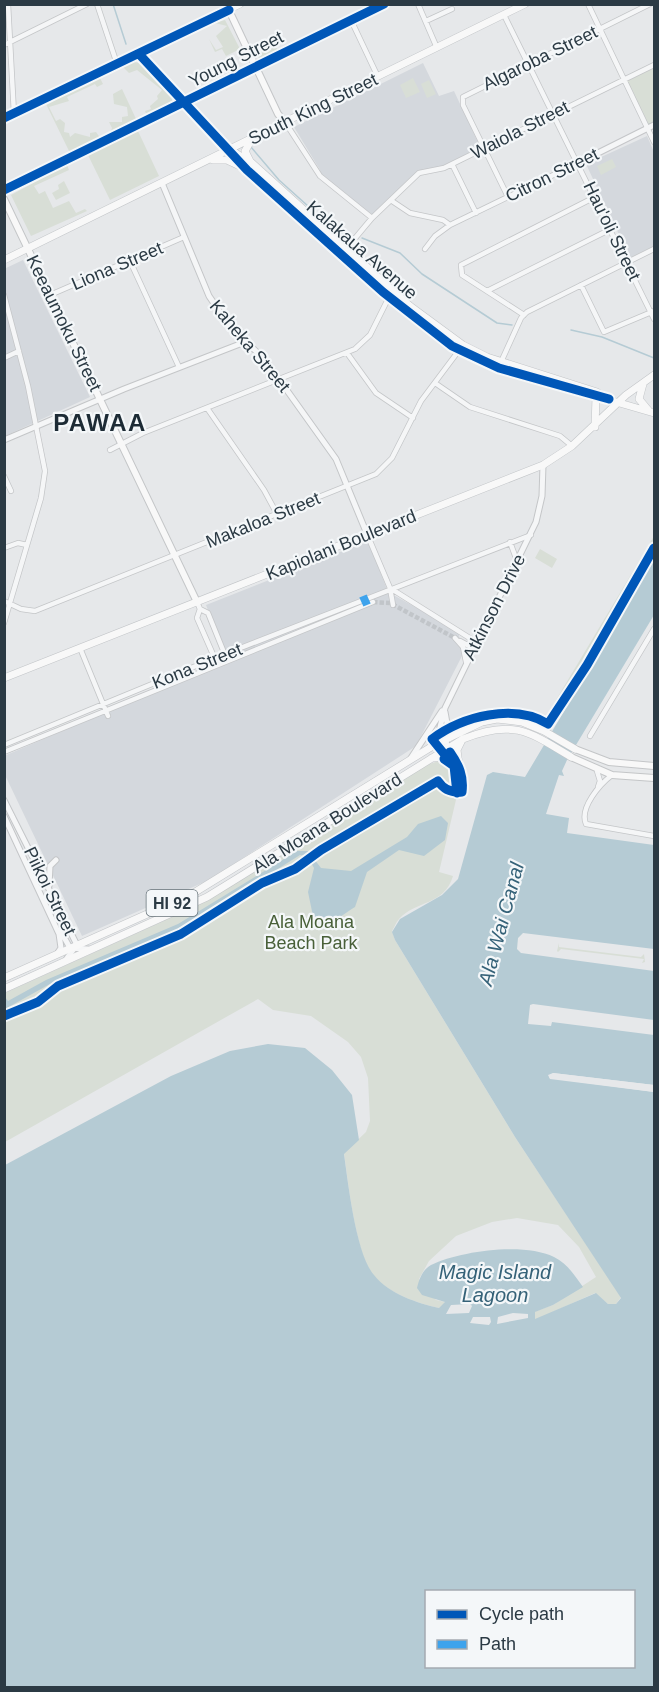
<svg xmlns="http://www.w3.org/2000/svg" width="659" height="1692" font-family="Arial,sans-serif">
	<rect width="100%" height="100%" fill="#e6e8ea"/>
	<!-- built -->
	<path fill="#d4d8dd" d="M423,63L439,96L454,91L480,147L444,166L420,171L375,214H371L321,175L320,170L294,127Z
		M647,136L654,152V246L630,258L586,164Z
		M23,260L90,397L5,436L4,269Z
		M368,541L388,592L458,631L463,654L416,746L209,880L82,936L5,775L4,756L228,660L206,605Z"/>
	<!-- green -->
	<path fill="#d8ded6" d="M225,20L240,49L226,56L222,49L215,52L209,39L216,50L223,47L216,36L227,26L215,23Z
		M270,36L278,51L259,58L254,49L259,46L261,50L273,44Z
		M134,62L140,63L172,97V104L147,116L145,111L151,109L150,106L158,99L157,96L162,90L137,70L129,73L123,67Z
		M654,67V124L648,127L625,81Z
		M100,78L103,84L97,87L95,84L67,97L69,101L49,107L56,121L60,119L65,123L64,132L69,133L70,137L75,133L90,137V133L96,132L101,139L70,153L46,104Z
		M413,78L420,92L406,98L400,85Z
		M429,80L436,94L427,98L421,84Z
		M122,89L137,121L110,134L112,128L109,122H122V117L128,116L127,107L114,104L113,94Z
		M138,131L159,176L110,200L88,155Z
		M612,159L616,167L601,175L597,166Z
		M67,165L69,170L34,186L39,194L45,191L53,208L69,201L76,213L85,209L87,211L31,236L11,195Z
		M64,181L70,193L56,200L52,193L59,189L58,185Z
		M654,536V560L551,730L541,725Z
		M540,549L557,559L552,568L535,558Z
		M439,761C457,760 458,772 459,787L439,872L453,876C444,906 416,900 399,919C396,922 394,928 392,931L395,940L515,1137L621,1297L616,1304H608L595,1293L535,1320L534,1312L553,1305L596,1277L579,1247L558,1225L517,1218L492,1222L456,1236L429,1261L419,1279L436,1300L445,1302L443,1307L439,1308C417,1303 389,1294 373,1275C356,1255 348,1182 344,1153L366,1132L370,1121L368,1078L361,1057L348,1042L311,1016L273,1010L258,999L5,1142V993L205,902L423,766Z
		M559,943V947L641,957L644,954L645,962L642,963L644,959L561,949L558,952L557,951Z"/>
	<!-- water -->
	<path fill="#b5cbd4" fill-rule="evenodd" d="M654,560V615L567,760L562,771L564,776L559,775L546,814L569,818L567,833L654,845V949L523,933L518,938L517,949L521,953L654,971V1020L533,1004L530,1005L528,1024L551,1026L552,1022L654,1035V1085L553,1073L549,1078L654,1092V1687L5,1688V1165L171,1076L230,1051L268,1044L305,1048L332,1070L352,1095L359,1140L344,1154C348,1182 356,1255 374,1275C389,1294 417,1303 439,1308L445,1302L422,1295L417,1288C419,1280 422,1270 431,1265C460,1251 524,1242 554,1257C567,1263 575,1276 583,1287L553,1305L535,1312V1319L596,1293L608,1304H616L621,1298L515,1137L395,940L392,932L400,919L442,895L458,879L487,775L493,772L525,777ZM470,1304L472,1306L469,1313L446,1314L451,1305ZM513,1313L528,1314V1318L497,1324L498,1317ZM473,1317H490L491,1322L489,1325L470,1323ZM426,1592H634V1666H426Z
		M441,816L448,823L445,840L424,856L399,850L367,872L355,907C341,915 328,930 313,916L308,892L314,868L307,856L300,855L187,926L50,984L5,1009V997L8,1001L46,980L178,924L297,851H308L321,868L351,871L407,837L418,824Z"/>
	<!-- pier -->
	<path fill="#e6e8ea" d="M553,1073L654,1085V1088L552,1076L654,1089V1092L550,1079L548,1075Z"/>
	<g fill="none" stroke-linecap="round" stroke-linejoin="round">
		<!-- stream -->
		<path stroke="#b5cbd4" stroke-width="1.5" d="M113,4L126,44
			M251,147L279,180L338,233L348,235
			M362,238L400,253L422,274L497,323L512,325
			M571,330L602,337L654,358"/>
		<!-- minor-tunnel -->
		<path stroke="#c1c5c9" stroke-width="4.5" stroke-dasharray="4.5 2" stroke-linecap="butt" d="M373,602L390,603L455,638"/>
		<!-- minor casing -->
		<g stroke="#c4c6c8" stroke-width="6">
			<path id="minor" d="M8,4L14,114
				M97,4L117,64
				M418,4L437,48
				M588,4L654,142
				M504,15L654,319
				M351,20L378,77
				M426,21L452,9
				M4,45L87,4
				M285,122L320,176L372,218
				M452,164L476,213
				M4,190L384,4
				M508,197L463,105V97L650,4
				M392,201L410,213L443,220L450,225
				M425,249L435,236L450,225L578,163
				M341,255L372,218L419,173L444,168L654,65
				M130,261L179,367
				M581,285L604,332L654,311
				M487,291L611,229
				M4,295L28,386L45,471L41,498L4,623
				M50,295L184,237
				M524,315L462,275L461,265L595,197
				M347,353L376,393L413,418
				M4,358L19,351
				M501,362L521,318L527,312L654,249
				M435,383L470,407L560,436L572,446
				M207,408L264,490L277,514
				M110,450L143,433L355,349L370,335L390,295
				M4,476L11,491
				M367,534L390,588L393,605
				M510,542L517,561
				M4,548L18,543L27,545
				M390,588L476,642
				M4,601L21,609L35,611L376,474L392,458L421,401L460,349
				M197,602L200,609L208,613L225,655
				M200,609L197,618L215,659
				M455,638L463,647L466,662
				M460,641L473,648
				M80,648L108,716
				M590,736L654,629
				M4,745L225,654L531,535
				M4,752L373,602
				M597,771L600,781L598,787
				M612,775C600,784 579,808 586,824L654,836"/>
		</g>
		<!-- tertiary casing -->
		<g stroke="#c4c6c8" stroke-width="7">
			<path id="tertiary" d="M578,163L654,125
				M162,183L209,296L228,324L266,361L336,459L367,534
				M4,440L124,389L245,342
				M445,712L447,723L468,728
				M448,747L440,727L445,708L536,522L542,496L543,465
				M411,758L442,711
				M4,800L77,945L67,958
				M4,816L59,934L61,948L57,954
				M49,886L50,866L56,860
				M60,930L70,948L88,949"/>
		</g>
		<!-- secondary casing -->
		<g stroke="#c4c6c8" stroke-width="8">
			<path id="secondary" d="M226,4L278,114L285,122
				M4,199L197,602
				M575,749L609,762L654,766
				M571,757L612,775L654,778"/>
		</g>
		<!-- primary casing -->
		<g stroke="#c2c5c8" stroke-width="8">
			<path id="primary" d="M139,54L247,170L383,292L452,346L499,368L654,413
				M4,118L240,4
				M232,151L252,163L410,306L463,345L487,357L597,392
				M213,160H227L240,166
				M250,161L245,151L252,139
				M4,260L525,4
				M643,384L639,399L649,411
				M595,427L596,397
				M4,678L543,465L572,446L626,395L654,375
				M432,758L447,757L459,765
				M459,765L457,750L462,740
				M4,978L192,894L436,744L482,722L497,719L522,722L544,731L575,749
				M4,989L207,897L463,739C512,719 529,731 571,757"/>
		</g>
		<!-- minor -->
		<use href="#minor" stroke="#f5f6f7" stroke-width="4.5"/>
		<!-- tertiary -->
		<use href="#tertiary" stroke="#f5f6f7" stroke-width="5"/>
		<!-- secondary -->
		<use href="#secondary" stroke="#f8f8f8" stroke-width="6"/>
		<!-- primary -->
		<use href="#primary" stroke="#f8f8f8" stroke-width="7"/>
		<!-- quiet -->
		<path stroke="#3ea3ec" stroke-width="8" stroke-dasharray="15 8" stroke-linecap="butt" d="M363,596L367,605"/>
		<!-- cycleway casing -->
		<g stroke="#f4f7f9" stroke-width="13">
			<path id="cycleway" d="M139,54L247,170L383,292L452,346L499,368L609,399
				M4,118L229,10
				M4,190L384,4
				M445,755L432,739C463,716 514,703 548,724L587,665L654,548
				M4,1016L38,1002L58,986L181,934L262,883L295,869L321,850L438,781C444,790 452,793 462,792C464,776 459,765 450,752L444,759L454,766L457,793"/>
		</g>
		<!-- cycleway -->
		<use href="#cycleway" stroke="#0057b8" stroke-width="9"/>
	</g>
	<g text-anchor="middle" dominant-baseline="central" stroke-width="4.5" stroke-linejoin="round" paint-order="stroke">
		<!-- shield labels -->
		<rect fill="#f4f7f9" stroke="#67737a" stroke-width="1.5" x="146.5" y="890" width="51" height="26" rx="4.5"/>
		<g font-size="16" font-weight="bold" fill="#2b3a44">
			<text x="172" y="903">HI 92</text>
		</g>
		<!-- street labels -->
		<g font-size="18" fill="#2b3a44" stroke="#f4f7f9">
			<text transform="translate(540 58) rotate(-26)">Algaroba Street</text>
			<text transform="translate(236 59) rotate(-27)">Young Street</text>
			<text transform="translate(313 109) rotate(-26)">South King Street</text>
			<text transform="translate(520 130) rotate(-27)">Waiola Street</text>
			<text transform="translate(552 175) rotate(-26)">Citron Street</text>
			<text transform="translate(612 231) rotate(64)">Hau'oli Street</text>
			<text transform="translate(362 250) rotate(41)">Kalakaua Avenue</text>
			<text transform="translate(117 266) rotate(-23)">Liona Street</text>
			<text transform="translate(64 323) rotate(64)">Keeaumoku Street</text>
			<text transform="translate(250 346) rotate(50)">Kaheka Street</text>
			<text transform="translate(263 520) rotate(-22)">Makaloa Street</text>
			<text transform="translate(341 545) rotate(-22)">Kapiolani Boulevard</text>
			<text transform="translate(494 607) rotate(-63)">Atkinson Drive</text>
			<text transform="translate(197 666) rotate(-22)">Kona Street</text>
			<text transform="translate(327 823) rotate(-32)">Ala Moana Boulevard</text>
			<text transform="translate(50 891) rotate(64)">Piikoi Street</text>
		</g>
		<!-- park labels -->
		<g font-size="18" fill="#496039" stroke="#f4f7f9">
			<text x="311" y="922">Ala Moana<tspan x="311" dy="21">Beach Park</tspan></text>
		</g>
		<!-- water labels -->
		<g font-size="20" font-style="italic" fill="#356278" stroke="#f4f7f9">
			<text transform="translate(501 924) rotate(-75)">Ala Wai Canal</text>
			<text x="495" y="1272">Magic Island<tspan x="495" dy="23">Lagoon</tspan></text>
		</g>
		<!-- district labels -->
		<g font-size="24" font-weight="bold" letter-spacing="1.5" fill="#1d2b35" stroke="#f4f7f9">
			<text x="100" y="422">PAWAA</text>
		</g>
	</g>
	<!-- border -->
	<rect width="659" height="1692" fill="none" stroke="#2b3a44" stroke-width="12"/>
	<!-- legend -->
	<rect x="425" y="1590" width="210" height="78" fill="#f4f7f9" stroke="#a4abb1" stroke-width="1.5"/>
	<rect x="437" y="1610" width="30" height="9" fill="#0057b8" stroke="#a4abb1" stroke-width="1.5"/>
	<text x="479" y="1620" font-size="18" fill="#2b3a44">Cycle path</text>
	<rect x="437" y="1640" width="30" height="9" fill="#3ea3ec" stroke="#a4abb1" stroke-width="1.5"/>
	<text x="479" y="1650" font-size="18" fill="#2b3a44">Path</text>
</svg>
